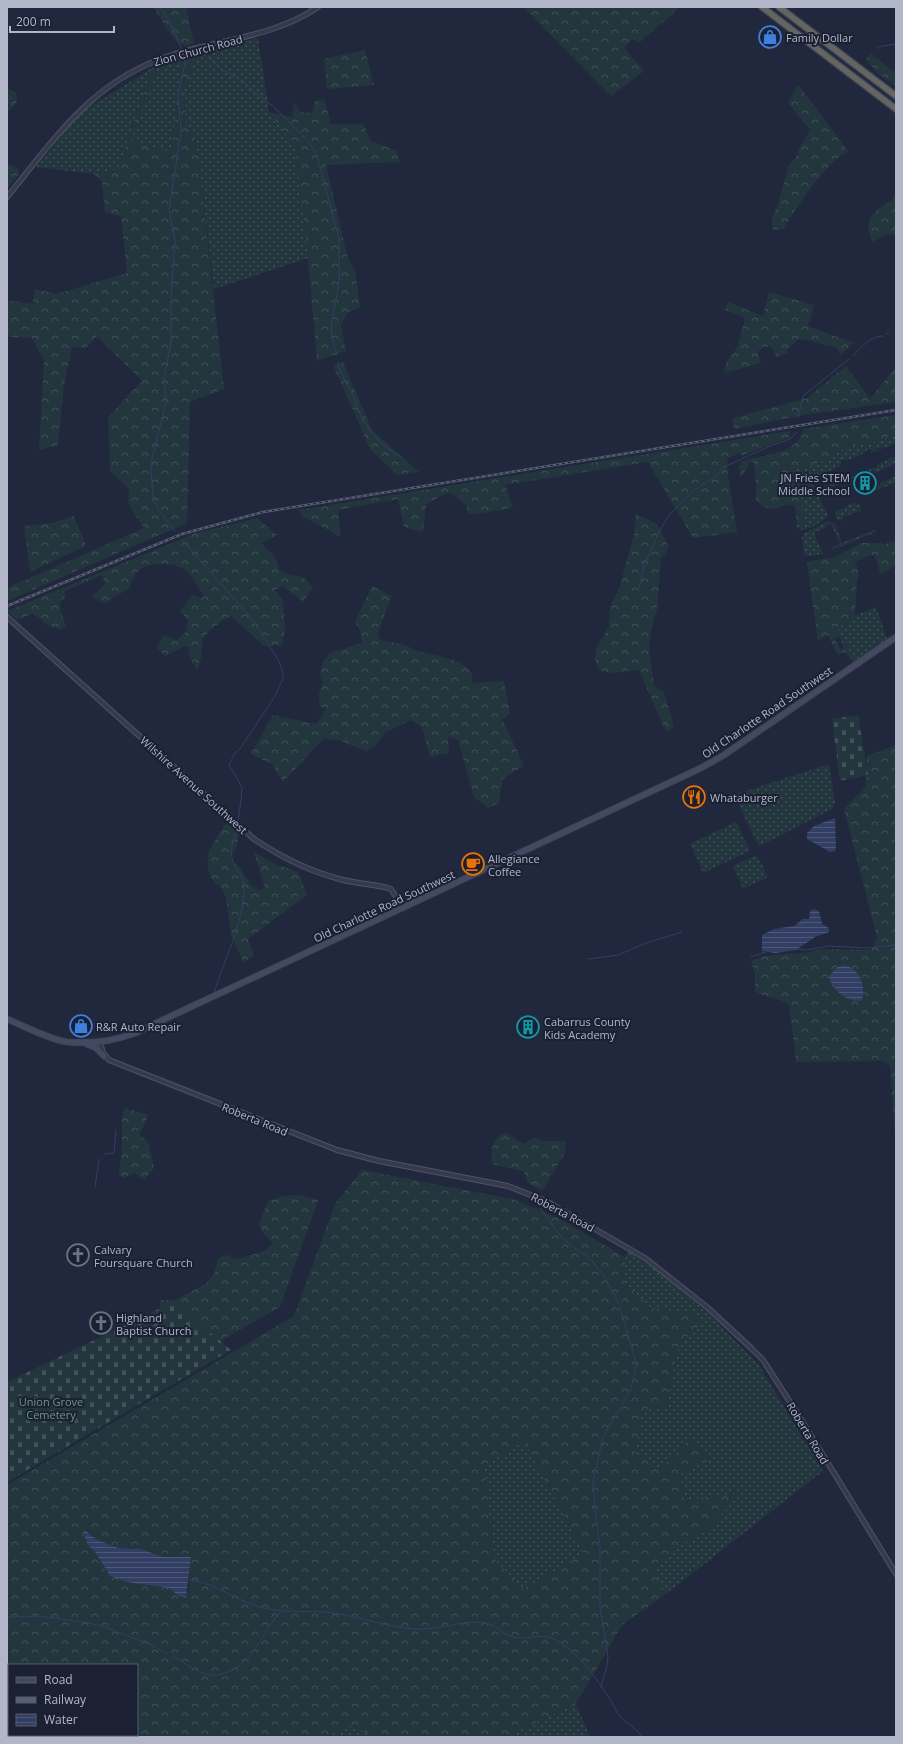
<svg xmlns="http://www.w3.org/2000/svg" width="903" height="1744" font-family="'Open Sans',sans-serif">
	<defs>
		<pattern id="grass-dots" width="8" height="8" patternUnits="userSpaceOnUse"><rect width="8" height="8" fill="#23363e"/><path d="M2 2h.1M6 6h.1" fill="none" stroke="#415159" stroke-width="1.8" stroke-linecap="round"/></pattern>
		<pattern id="forest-crowns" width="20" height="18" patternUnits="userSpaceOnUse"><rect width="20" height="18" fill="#23363e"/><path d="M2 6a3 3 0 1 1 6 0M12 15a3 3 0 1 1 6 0" fill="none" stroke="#415159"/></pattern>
		<pattern id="cemetery-stones" width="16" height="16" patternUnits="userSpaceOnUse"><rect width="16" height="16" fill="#23363e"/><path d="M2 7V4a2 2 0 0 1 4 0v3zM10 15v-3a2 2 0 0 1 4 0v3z" fill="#415159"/></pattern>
		<pattern id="water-rules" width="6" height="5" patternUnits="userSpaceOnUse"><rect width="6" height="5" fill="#323e64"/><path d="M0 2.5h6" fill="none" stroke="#4d5879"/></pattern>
	</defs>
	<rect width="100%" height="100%" fill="#21283d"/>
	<!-- grass -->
	<path fill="url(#grass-dots)" d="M258,38L269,112L295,145L308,258L214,289L198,155L193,135L186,122L185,89L198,52Z
		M182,57L171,152L131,141L157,67Z
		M152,68L118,169L94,174L36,167L68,127L85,110Z
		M896,434V443L871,453L870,451L866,453C872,450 877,451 882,447L872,450L868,449C863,455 849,461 841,460V466L812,479V483L828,516L816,525L806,529L800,530L796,526L797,523L803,525L802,500L793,466L801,470L825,460L852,444L866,445Z
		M896,456V465L894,462V464L875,473L874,471L869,472L868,470L877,467L876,465Z
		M854,476L855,477L819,493L816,490L846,477L847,479Z
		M896,476V482L875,491L874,488L880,486L879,484Z
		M853,503H856L860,505L861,512L860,513L859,511L843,517L842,521L838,520L835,515L836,512Z
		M829,521L835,524L842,543L874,530L876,532L832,550L831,548L840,544L831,524L814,533L822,552L825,554L808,556L804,554L802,537L805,533Z
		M876,607L887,639L854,662L845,652L849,650L847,642L843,647L837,627L852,623L854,616Z
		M829,764L835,803L832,809L760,846L758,845L734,795Z
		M736,822L750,851L703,873L690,844Z
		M755,856L758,857L768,877L743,889L733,866Z
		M628,1251L657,1271L710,1315L759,1365L823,1471L666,1594L653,1571L675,1546L704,1534L740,1493L684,1501L681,1474L661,1469L636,1454L640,1411L666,1406L679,1345L703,1322L690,1313L651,1308L625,1284V1257Z
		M525,1441L584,1554L523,1589L494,1558L484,1465Z
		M9,1669V1735H66V1737H7V1670Z
		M576,1704L590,1737H505Z
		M352,1725L375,1737H325Z"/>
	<!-- forest -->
	<path fill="url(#forest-crowns)" fill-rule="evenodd" d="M153,7H186L194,43L185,46L175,41Z
		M523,7H680L640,42L632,39L624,48L644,71L611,96Z
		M365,50L374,85L327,89L324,59Z
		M198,52L185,89L186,122L193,135L198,155L224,389L190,402L187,523L7,601V588L144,528L128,503L129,489L110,471L108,417L142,381L97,336L86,348L72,347L64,384L58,445L39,450L44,361L32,338L7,337V300L33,304L35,289L57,294L127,273L121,217L105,212L102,181L94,174L118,169L152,68L157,67L132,140L171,152L182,57Z
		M871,53L896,74V86L877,73L866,59Z
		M799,86L848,151C823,165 799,205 783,229L773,230L772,219L779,201L789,164L796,157L801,145L810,130L788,103L796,88Z
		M7,88L16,93L17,102L7,113Z
		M324,99L331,124H364L370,141L396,150L400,162L326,165L348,259L355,271L360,307L346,314L341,327L346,351L317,361L308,258L295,145L269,112L292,117L294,102L300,112L312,113L315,101Z
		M7,164L18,168L19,174L7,189Z
		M896,190V235L888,234L872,242L868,228L870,218L878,209L892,200Z
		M769,292L814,305L808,326L854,343L840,355L837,348L808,340L798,339L787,350L788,353L777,357L771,347L764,346L759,350L758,354L761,363L724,373L727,361L735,351L738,345L745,318L725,310L728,302L763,316Z
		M343,362L372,430L419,472L397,475L370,449L333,365Z
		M846,366L870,399L896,367L895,391L896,402L803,415L734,429L733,418L807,398Z
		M896,415V434L865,445L852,444L825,460L801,470L793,467L802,500L803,525L797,523L795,506L789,504C774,509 769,513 756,500V481L753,462L748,463V467L740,478L739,466L742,461C763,454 797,456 803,429Z
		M790,431V437L741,456L740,453L727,459L728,476L737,532L693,538L648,462L505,485L513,508L469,515L466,505L449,492L426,504L423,532L404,527L398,499L338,510L341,537L302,516L299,510Z
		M636,514L657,524L669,548L661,559L657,609L652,626L649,647L654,685L664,692L674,727L666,732L639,670L612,673L600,671L595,659L596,649L609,626L610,607L620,586L634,534Z
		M74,516L86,546L30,572L24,526L53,523Z
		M257,518L277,535L261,543C269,553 278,556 279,570L290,575L303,577L313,587L303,602L283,586L275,590L283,601L285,631L282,645L264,646L231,616C223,619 206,632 203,640C200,650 203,660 197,670L189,656V647L185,646L165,656L157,648L163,635L177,640L186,632L188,620L180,611L192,595L202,598L204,596C199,588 192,576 185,570C174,562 155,562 142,568C135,571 132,582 129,589L115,596L105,604L92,597L105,584L102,575L65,591V597L60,603V609L66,626L61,630L47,625L38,617L32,614L17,620L7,611L196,533Z
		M896,540V565L880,575L878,564L874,556L871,555L855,562L859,575L857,580L855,614L852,623L837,627L840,637L834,638L841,650L847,642L851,645L849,650L838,655L828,635L818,641L807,563L811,561L834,557L862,543H880L883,545Z
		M372,586L392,596L378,632L379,639C386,642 393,642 400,644C406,644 412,649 417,651C436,656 461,658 473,674L471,680L474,683L504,681L510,714L502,719L524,766L503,778L499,803L488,808L474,797L458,740L448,736L449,753L430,757L422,727L411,720L386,732L375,746L366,751L338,740L323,739L283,782L272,764L251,754L273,715L316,724L326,709L319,706V693L323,683L320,675L322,664L330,653L362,643L360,630L355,622Z
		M896,745V1147L890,1067L882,1061L796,1062L789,1005C780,997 765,999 755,991V975L751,961L764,956L811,952L821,949L871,950L877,937L844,809L866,786L867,756Z
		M228,821L240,832L235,851L229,858L240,867L251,885L259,890L265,888L254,852L275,864L298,872L307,895L248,939L254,956L243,962L231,934L226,898L221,887C207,880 204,858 212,845C216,837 223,829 228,821Z
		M125,1108L148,1115L144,1126L139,1134L149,1144L154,1168L144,1180L135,1173L123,1178L119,1174L122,1148V1117Z
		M505,1132L523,1144L535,1137L543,1141H566L565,1153L542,1191L527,1182L526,1175L522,1171L492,1164C491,1150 491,1139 505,1132Z
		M362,1170L513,1199L560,1219L625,1257V1284L651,1308L691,1313L703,1322L679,1345L666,1406L640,1411L636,1454L661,1469L690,1438L713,1458L681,1474L684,1500L741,1493L704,1534L675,1546L654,1571L666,1594L622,1625L576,1704L505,1737H375L352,1725L325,1737H66V1735H137V1665H9V1669L7,1670V1485L294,1316L335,1204ZM525,1441L584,1554L523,1589L494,1558L484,1465ZM83,1531L89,1532L96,1539L118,1548L141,1549L163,1557H179L190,1564L189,1590L185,1599L169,1588L108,1574L95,1552L88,1545Z
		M300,1195L318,1200L280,1307L205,1350L161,1313L160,1300H176L208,1282L215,1272L218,1258L227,1255L237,1259L265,1251L273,1243L263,1233L259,1224L268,1201L284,1196Z"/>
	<!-- cemetery -->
	<path fill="url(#cemetery-stones)" d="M858,715L868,775L840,781L832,719Z
		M173,1302L231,1350L7,1482V1382Z"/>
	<!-- water -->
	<path fill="url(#water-rules)" d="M835,818L836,848L835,851L830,852L807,839V833L814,826Z
		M813,909L819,911L822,924L829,928V932L815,937L796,950L775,953L762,951V935L774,929L794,926L803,919H809L810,911Z
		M844,965C860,969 866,985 862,1000C848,1004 831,989 829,976L836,968Z
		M85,1530L96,1539L118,1548L141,1549L163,1557H191L186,1598L179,1596L169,1588L127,1582L110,1576L95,1552L88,1545L83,1532Z"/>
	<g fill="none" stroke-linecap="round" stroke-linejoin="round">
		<!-- stream -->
		<path stroke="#323e64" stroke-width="1" d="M160,7L170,22L182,50
			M877,47L896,44
			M204,54L221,69L243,81L254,92L274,107L302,135L316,152L339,238V283L331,326L332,337L337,355
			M185,55L192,57L198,54
			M886,334L889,333
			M853,356C861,347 871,336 883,336
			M338,362C341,375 347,384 353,395C355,399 356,403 357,407C367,430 379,445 401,457
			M798,418L803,396L849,359
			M175,531L158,509L153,496L151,469L152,459L166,402L164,378L171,343V301L175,240L169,210L181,132L178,94L185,63V54
			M182,540L252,619L278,659L283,672V678L275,696L240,749L235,753L229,765L242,787L241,800L238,821
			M639,589L644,566L660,530L670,514L678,506L697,488L715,477L724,467L770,446L790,439L797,432
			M796,949L806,950L829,946L867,948L896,945
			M751,957L766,952
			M588,959L618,955L646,943L682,932
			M214,993C224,960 242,927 244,892C245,874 236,873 232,858C229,848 235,838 237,828
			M105,1154L114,1153L116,1130
			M95,1187L99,1159
			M540,1208L563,1239L578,1251L589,1257L606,1279L619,1304L636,1363L634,1378L630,1391L603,1437L593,1481L595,1509L600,1546V1606L608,1656L607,1666L601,1687
			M189,1580C218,1583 240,1604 268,1609C290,1613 312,1610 334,1613C361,1617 387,1627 414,1629C438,1631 462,1619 486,1623C496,1625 501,1633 510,1636C524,1642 539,1632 554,1639C579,1652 596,1678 611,1701C614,1706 616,1712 620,1716C628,1725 634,1725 642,1737
			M7,1617L38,1616L83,1622L102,1626L149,1644L167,1653
			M172,1656C184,1662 196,1672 210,1675C215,1676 220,1674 225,1673C254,1664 262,1631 281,1611"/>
		<!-- tertiary casing -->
		<g stroke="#4e5365" stroke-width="6">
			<path id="tertiary" d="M7,197C56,137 94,79 172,55C221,39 274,37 318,7
				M7,617L254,839C282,858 311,872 343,880C359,884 376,884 391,889L403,908
				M100,1042L103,1053L109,1060L337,1150L379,1161L508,1186L548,1202L645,1258L708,1308L751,1348L763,1360L799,1416L896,1574"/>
		</g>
		<!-- secondary casing -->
		<g stroke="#3f4456" stroke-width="7">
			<path id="secondary" d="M7,1019C24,1026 50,1040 68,1042C91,1044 114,1041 135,1033L701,768L724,755L896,637
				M85,1043L96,1048L104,1056"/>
		</g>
		<!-- trunk casing -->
		<g stroke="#3e4355" stroke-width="8">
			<path id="trunk" d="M762,7L896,109
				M779,7L896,96"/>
		</g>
		<!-- tertiary -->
		<use href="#tertiary" stroke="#353b4d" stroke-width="4"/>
		<!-- secondary -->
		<use href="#secondary" stroke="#434961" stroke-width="5"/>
		<!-- trunk -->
		<use href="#trunk" stroke="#646460" stroke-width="5.5"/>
		<!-- rail casing -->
		<g stroke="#575e75" stroke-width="2.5">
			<path id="rail" d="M7,606L182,534L263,512L896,410"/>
		</g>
		<!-- rail -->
		<use href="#rail" stroke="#1b2032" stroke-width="1" stroke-dasharray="3" stroke-linecap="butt"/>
	</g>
	<!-- icons -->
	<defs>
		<g id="shop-ring" transform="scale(1.15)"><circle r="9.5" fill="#1b2032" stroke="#3f7fe0" stroke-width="1.5"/><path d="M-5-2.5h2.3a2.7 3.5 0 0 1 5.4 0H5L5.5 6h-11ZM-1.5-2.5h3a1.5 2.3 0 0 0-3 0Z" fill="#3f7fe0"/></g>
		<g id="building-ring" transform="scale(1.15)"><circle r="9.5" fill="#1b2032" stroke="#0f9aa8" stroke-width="1.5"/><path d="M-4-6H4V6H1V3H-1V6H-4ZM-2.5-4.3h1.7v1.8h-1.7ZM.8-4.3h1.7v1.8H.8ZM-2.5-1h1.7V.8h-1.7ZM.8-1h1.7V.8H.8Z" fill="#0f9aa8"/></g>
		<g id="restaurant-ring" transform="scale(1.15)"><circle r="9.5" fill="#1b2032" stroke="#e8710a" stroke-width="1.5"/><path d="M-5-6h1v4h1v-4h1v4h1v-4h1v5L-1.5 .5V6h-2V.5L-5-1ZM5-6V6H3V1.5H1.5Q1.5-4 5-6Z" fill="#e8710a"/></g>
		<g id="cafe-ring" transform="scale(1.15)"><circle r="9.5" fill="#1b2032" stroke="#e8710a" stroke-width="1.5"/><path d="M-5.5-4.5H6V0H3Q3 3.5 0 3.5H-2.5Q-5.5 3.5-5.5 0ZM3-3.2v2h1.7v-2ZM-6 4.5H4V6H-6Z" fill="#e8710a"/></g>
		<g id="church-ring" transform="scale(1.15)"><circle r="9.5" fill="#1b2032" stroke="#6b7280" stroke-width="1.5"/><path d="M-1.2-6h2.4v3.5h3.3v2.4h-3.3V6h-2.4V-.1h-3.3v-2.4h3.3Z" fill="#6b7280"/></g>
	</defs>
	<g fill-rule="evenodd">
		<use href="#shop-ring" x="770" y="37"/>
		<use href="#building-ring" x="865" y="483"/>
		<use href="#restaurant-ring" x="694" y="797"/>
		<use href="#cafe-ring" x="473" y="864"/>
		<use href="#shop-ring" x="81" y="1026"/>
		<use href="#building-ring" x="528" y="1027"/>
		<use href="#church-ring" x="78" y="1255"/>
		<use href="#church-ring" x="101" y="1323"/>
	</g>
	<g text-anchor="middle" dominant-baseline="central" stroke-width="4" stroke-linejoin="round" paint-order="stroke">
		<!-- poi labels -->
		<g font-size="11" fill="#b1b6c9" stroke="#1b2032" text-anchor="start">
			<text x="786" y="37">Family Dollar</text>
			<text x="850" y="477" text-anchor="end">JN Fries STEM<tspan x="850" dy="13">Middle School</tspan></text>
			<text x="710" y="797">Whataburger</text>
			<text x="488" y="858">Allegiance<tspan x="488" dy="13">Coffee</tspan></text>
			<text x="544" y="1021">Cabarrus County<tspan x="544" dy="13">Kids Academy</tspan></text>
			<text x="96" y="1026">R&amp;R Auto Repair</text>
			<text x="94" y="1249">Calvary<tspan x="94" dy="13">Foursquare Church</tspan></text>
			<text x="116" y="1317">Highland<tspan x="116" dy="13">Baptist Church</tspan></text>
		</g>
		<!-- street labels -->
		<g font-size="11" fill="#b1b6c9" stroke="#1b2032">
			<text transform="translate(198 50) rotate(-15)">Zion Church Road</text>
			<text transform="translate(767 712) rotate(-34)">Old Charlotte Road Southwest</text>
			<text transform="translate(194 785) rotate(42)">Wilshire Avenue Southwest</text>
			<text transform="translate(384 906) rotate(-25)">Old Charlotte Road Southwest</text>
			<text transform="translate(255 1119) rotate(22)">Roberta Road</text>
			<text transform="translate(563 1212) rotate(28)">Roberta Road</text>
			<text transform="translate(808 1433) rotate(59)">Roberta Road</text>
		</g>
		<!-- park labels -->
		<g font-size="11" fill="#679b7c" stroke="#1b2032">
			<text x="51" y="1401">Union Grove<tspan x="51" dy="13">Cemetery</tspan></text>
		</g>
	</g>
	<!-- border -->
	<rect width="903" height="1744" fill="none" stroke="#b1b6c9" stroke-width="16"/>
	<!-- legend -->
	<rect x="8" y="1664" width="130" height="72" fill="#1b2032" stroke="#575c6e"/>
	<rect x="16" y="1677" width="20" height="6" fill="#434961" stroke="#575c6e"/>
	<text x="44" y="1684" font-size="12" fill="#b1b6c9">Road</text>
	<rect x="16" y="1697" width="20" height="6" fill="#575e75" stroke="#575c6e"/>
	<text x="44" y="1704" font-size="12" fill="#b1b6c9">Railway</text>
	<rect x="16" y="1714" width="20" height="12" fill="url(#water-rules)" stroke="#575c6e"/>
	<text x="44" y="1724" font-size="12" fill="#b1b6c9">Water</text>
	<!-- scale -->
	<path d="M10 26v6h104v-6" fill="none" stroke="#b1b6c9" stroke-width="2"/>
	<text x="16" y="26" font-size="12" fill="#b1b6c9" stroke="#1b2032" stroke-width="3" paint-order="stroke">200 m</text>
</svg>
